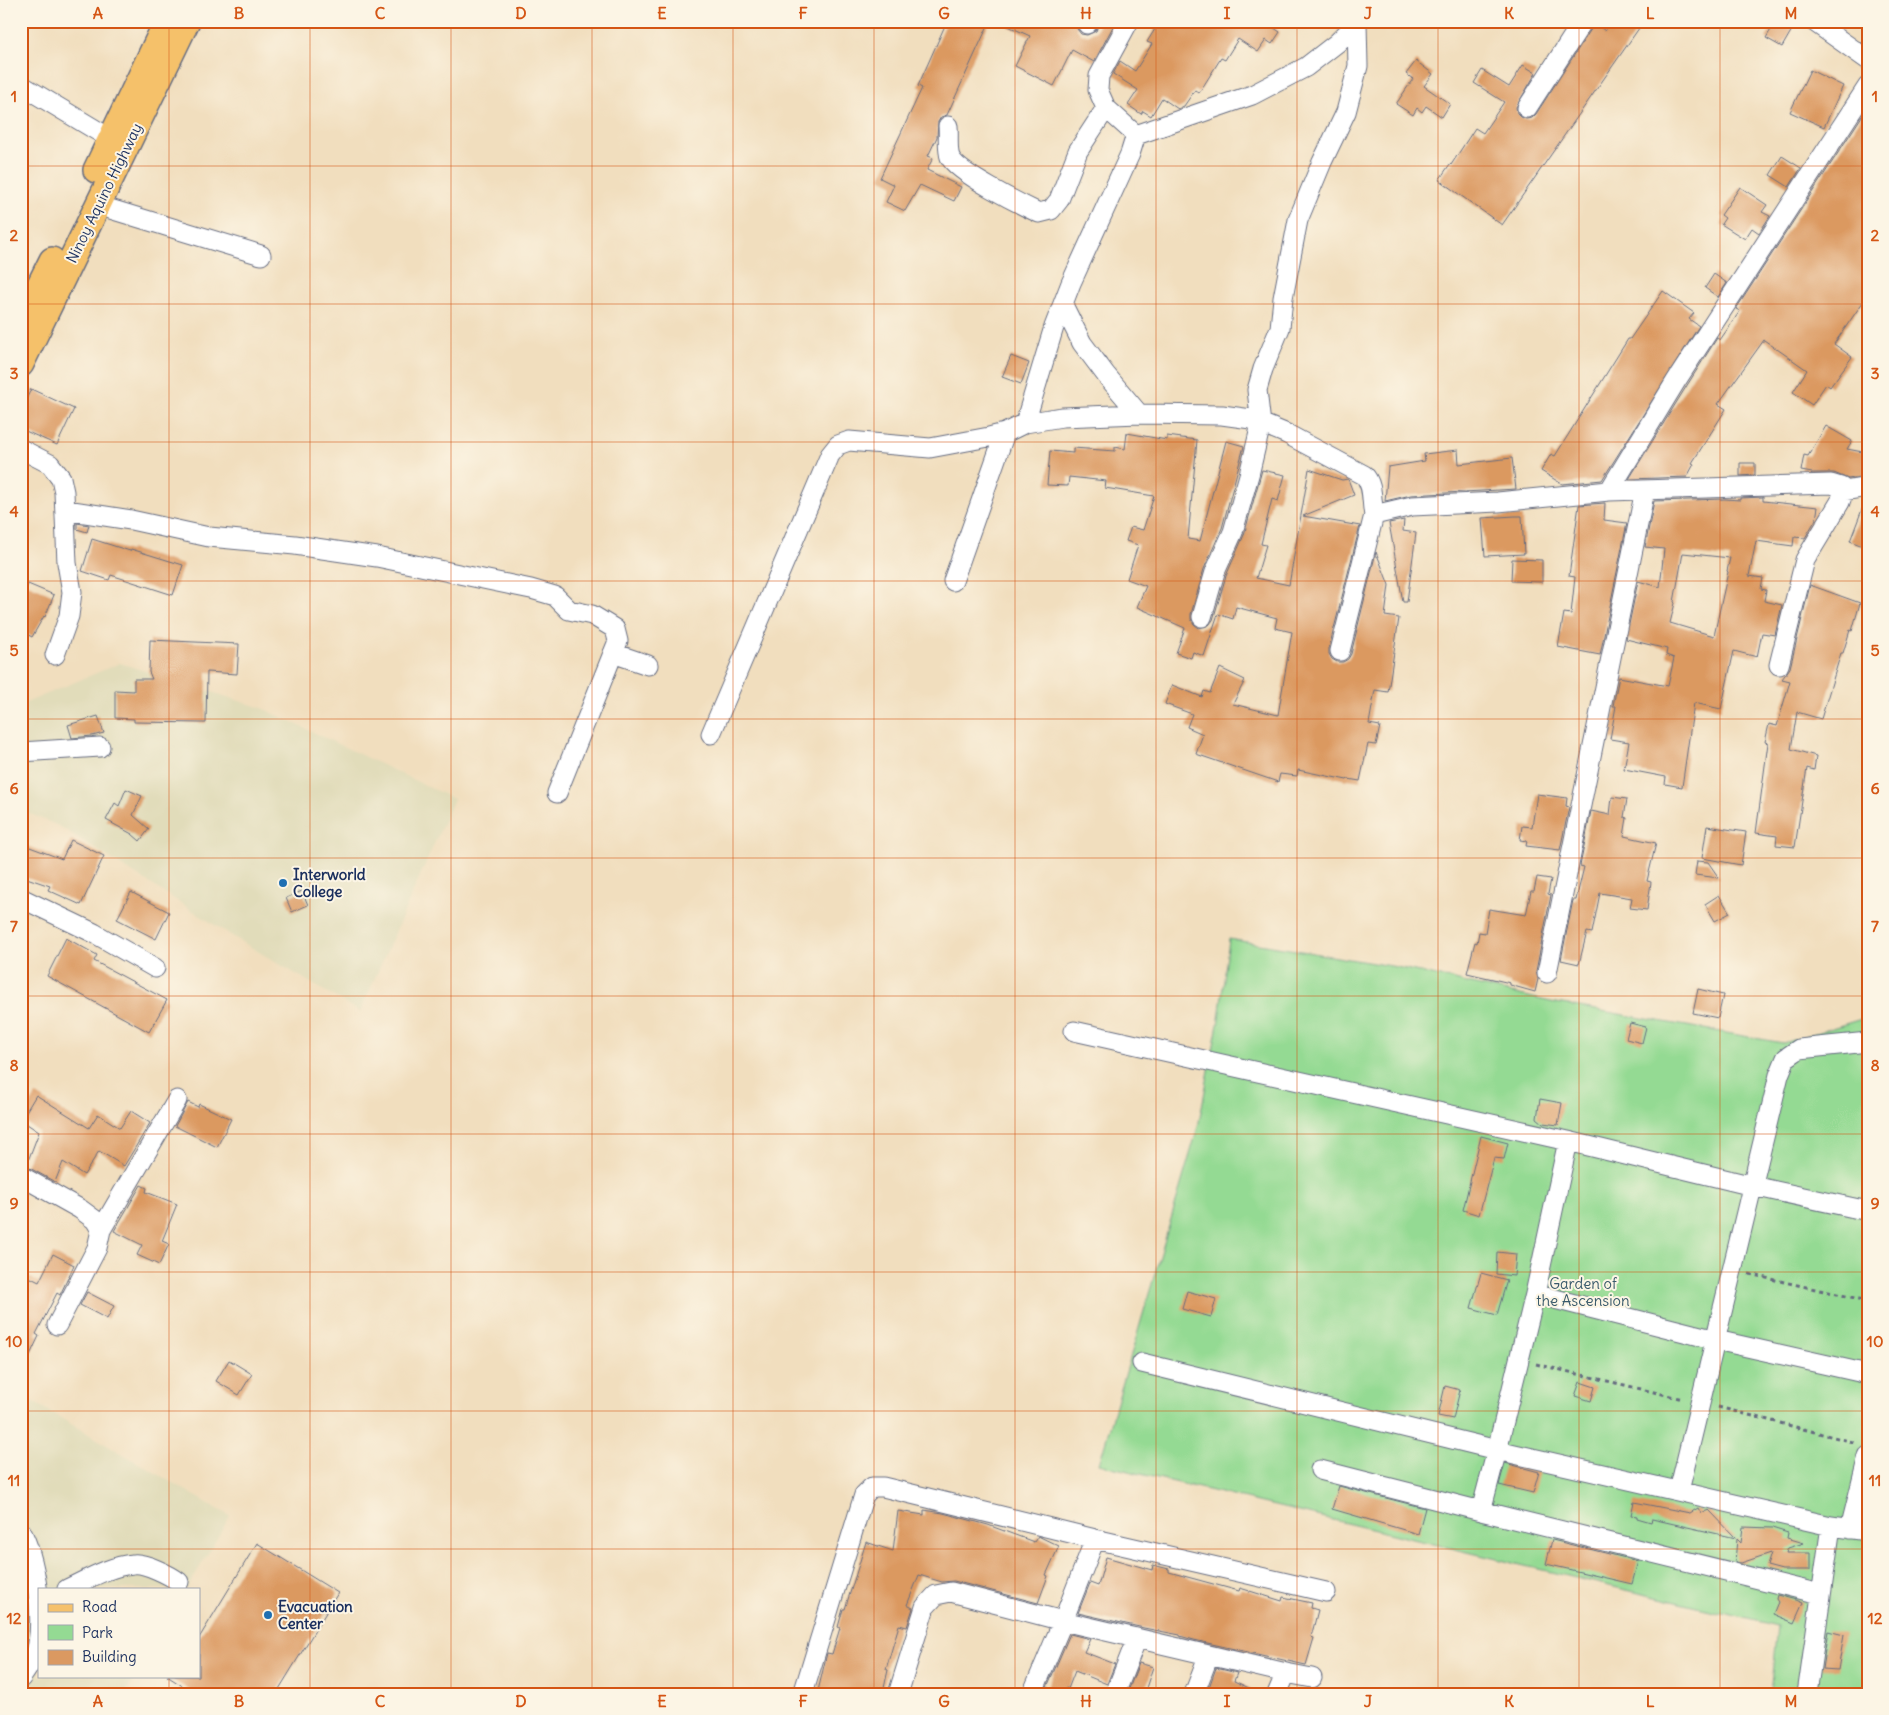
<svg xmlns="http://www.w3.org/2000/svg" width="1889" height="1715" font-family="Delius,sans-serif">
	<rect width="100%" height="100%" fill="#fcf5e5"/>
	<filter id="ink" filterUnits="userSpaceOnUse"><feTurbulence type="fractalNoise" baseFrequency=".02" numOctaves="2"/><feDisplacementMap in="SourceGraphic" scale="10" xChannelSelector="R" yChannelSelector="G"/><feConvolveMatrix kernelMatrix="1 2 1 2 8 2 1 2 1" color-interpolation-filters="sRGB"/></filter>
	<filter id="wash" filterUnits="userSpaceOnUse"><feTurbulence type="fractalNoise" baseFrequency=".0096" numOctaves="4" result="noise"/><feDisplacementMap in="SourceGraphic" scale="20" xChannelSelector="R" yChannelSelector="G"/><feGaussianBlur stdDeviation="1.12" result="paint"/><feColorMatrix in="noise" values="0 0 0 0 0 0 0 0 0 0 0 0 0 0 0 0 0 1.4 0 .05"/><feComposite in="paint" operator="in"/></filter>
	<g filter="url(#wash)">
		<rect width="100%" height="100%" fill="#f1debe"/>
		<!-- built -->
		<path fill="#e1dcba" d="M120,663L262,708L454,799L360,1012L237,939L61,827L21,810V705Z
			M21,1395L230,1516L187,1589H39V1676H136L125,1694H21Z"/>
		<!-- green -->
		<path fill="#94da93" stroke="#588478" d="M1229,939L1397,967L1551,1002L1783,1043L1868,1017V1694H1770L1777,1626L1099,1464L1198,1127L1219,1019Z"/>
		<g id="blocks">
			<!-- building -->
			<path fill="#db9961" fill-rule="evenodd" d="M947,21H990L947,115L941,117L938,122L937,137L928,156L933,158L927,170L961,187L954,201L920,185L905,211L886,202L894,185L880,178L922,88L918,86Z
				M997,21H1076L1077,29L1081,34L1087,35L1096,31L1100,21H1116L1094,62L1072,50L1054,86L1015,66L1030,36Z
				M1160,21H1264L1280,32L1272,44L1266,40L1258,52L1238,39L1225,60L1221,58L1199,93L1195,90L1184,106L1178,109L1162,98L1151,116L1143,111L1141,114L1128,105L1138,90L1113,74L1120,61L1135,71L1152,44L1147,42Z
				M1612,21H1644L1502,225L1439,180L1450,164L1451,165L1475,128L1483,133L1504,102L1474,83L1482,70L1509,87L1523,65L1536,73L1516,107L1517,113L1521,117L1526,119L1532,118L1536,114L1595,23L1605,31Z
				M1776,21H1797L1782,47L1766,38Z
				M1416,61L1433,74L1424,86L1450,104L1442,117L1426,106L1422,112L1417,108L1413,115L1396,104L1413,79L1406,74Z
				M1810,70L1843,86L1824,127L1790,112Z
				M1868,107V305L1863,302L1834,344L1852,357L1830,387L1826,384L1812,405L1793,392L1807,370L1764,340L1718,404L1726,409L1692,463L1694,464L1687,477L1629,479L1686,387L1717,338L1720,340L1740,311L1736,309Z
				M1782,156L1801,168L1789,187L1770,175Z
				M1740,187L1767,205L1762,212L1770,216L1759,233L1752,228L1745,239L1721,224L1725,218L1721,215Z
				M1714,274L1727,283L1718,297L1705,288Z
				M1663,291L1694,313L1689,319L1699,326L1602,480L1562,484L1541,471L1551,454L1555,456L1628,339H1630Z
				M1011,356L1029,363L1021,384L1002,377Z
				M31,389L74,409L57,445L21,429V410Z
				M1826,426L1852,441L1847,449L1868,453L1866,476L1848,479L1834,473H1812L1801,471L1804,455L1808,456Z
				M1127,433L1167,440V436L1197,440L1188,539L1200,541L1226,441L1244,446L1222,528L1204,569L1191,614V619L1194,624L1199,628L1209,625L1213,620L1226,576L1244,535L1262,470L1285,475L1278,501L1272,499L1261,544L1266,545L1256,578L1289,585L1309,469L1342,480L1348,479L1354,495L1303,516L1360,526L1329,648V654L1332,659L1337,662H1343L1348,659L1351,654L1376,552L1389,585L1385,616L1399,618L1388,692L1375,690L1369,724L1380,726L1376,745L1368,744L1360,781L1348,779L1347,780L1298,770L1297,776L1280,774L1278,782L1196,754L1203,734L1187,727L1192,714L1165,704L1172,685L1202,697L1204,691L1210,693L1220,668L1245,680L1233,704L1278,715L1292,632L1275,628L1277,618L1236,607L1233,619L1218,614L1204,656L1193,652L1191,658L1176,653L1185,628L1137,607L1146,586L1127,579L1138,545L1126,541L1131,527L1143,530L1154,496L1105,488L1106,481L1069,477L1068,486L1047,485L1050,451L1073,453V448L1115,451V447L1125,449Z
				M1458,450L1459,464L1512,458L1516,489L1411,495L1385,501L1388,467L1425,461L1424,454Z
				M1740,463H1755V475L1740,476Z
				M1763,497V501L1818,507L1816,519L1805,538L1794,537L1793,546L1756,541L1749,576L1763,578L1761,589L1766,590L1764,601L1782,605L1775,635L1762,633L1757,657L1734,651L1721,709L1694,703L1682,787L1665,784L1666,777L1624,769L1629,742L1610,739L1616,706H1613L1619,677L1668,686L1674,658L1666,655L1667,649L1626,639L1638,581L1660,587L1664,549L1645,547L1654,501L1725,499L1740,500V498ZM1683,553L1730,558L1727,571L1728,572L1714,636L1670,623L1675,603L1674,602Z
				M1866,499H1868V548L1850,541Z
				M1605,503L1604,520L1627,523L1600,655L1558,647L1564,613L1571,614L1575,577L1569,576L1579,505Z
				M1515,516H1522L1524,554L1485,556L1482,518Z
				M1404,520L1403,531L1416,533L1407,602H1403L1389,523Z
				M77,523L89,525L87,532L77,529Z
				M92,539L130,551L131,549L183,565L173,595L111,575L109,580L82,571Z
				M1512,559L1542,560V582L1511,581Z
				M28,584L54,595L45,617L44,616L32,637L21,631V601Z
				M1810,585L1860,603L1852,631L1850,630L1843,653H1841L1821,719L1797,712L1791,749L1816,756L1814,770L1807,768L1795,847L1776,845L1777,836L1756,833L1768,743L1765,742L1769,724L1777,726L1790,681L1782,679L1790,668Z
				M150,640L239,644L237,674L207,672L206,723L134,722V719L115,718V690L134,691V679H152L149,672Z
				M98,716L104,733L92,736L72,738L68,725Z
				M126,789L142,796L133,815L149,829L140,841L132,834L106,820L115,803L119,806Z
				M1537,794L1567,798L1566,806L1569,807L1560,850L1526,846L1527,841L1520,840L1522,826L1532,827Z
				M1612,797L1627,799L1624,817L1627,818L1624,836L1656,843L1647,881L1651,882L1647,910L1630,908L1632,898L1600,893L1592,933L1587,932L1579,964L1561,960L1573,900H1576L1584,867L1580,866L1591,811L1610,815Z
				M1707,826L1746,832L1741,865L1702,858Z
				M71,840L104,856L81,905L48,890L50,886L21,876V863L27,846L62,859Z
				M1697,861L1708,862L1719,878L1695,875Z
				M1537,877L1551,879L1548,894L1551,895L1536,971L1538,979L1535,992L1510,985V983L1467,973L1475,942L1477,943L1479,932L1485,933L1489,909L1526,915L1531,891H1534Z
				M302,891L308,905L292,912L286,898Z
				M131,892L169,912L156,939L117,919Z
				M1719,895L1730,913L1715,921L1705,904Z
				M66,938L97,955L94,961L167,1000L149,1032L47,976Z
				M1698,989L1723,995L1718,1018L1693,1013Z
				M1630,1023L1646,1027L1642,1043L1626,1039Z
				M36,1095L89,1128L98,1114L120,1128L131,1111L150,1123L124,1166L99,1151L84,1175L63,1162L55,1182L26,1166L39,1132L21,1120Z
				M1540,1099L1562,1103L1558,1125L1543,1123L1537,1118Z
				M188,1102L198,1107L199,1104L231,1119L217,1147L175,1126Z
				M1481,1136L1508,1143L1504,1159L1494,1158L1479,1215L1463,1210Z
				M141,1185L147,1188L146,1192L177,1204L162,1241L169,1244L159,1265L137,1255L142,1245L114,1231Z
				M1497,1252L1516,1254L1514,1276L1496,1274Z
				M53,1254L74,1265L60,1295L57,1293L36,1334L39,1336L21,1374V1273L39,1282Z
				M1481,1273L1507,1280L1497,1315L1471,1308Z
				M1187,1291L1216,1299L1211,1317L1182,1309Z
				M87,1292L114,1306L107,1319L80,1305Z
				M229,1360L252,1374L239,1395L216,1381Z
				M1580,1382L1595,1387L1591,1401L1575,1396Z
				M1445,1386L1460,1390L1453,1419L1438,1416Z
				M1505,1463L1539,1472L1533,1493L1499,1485Z
				M1339,1486L1425,1508L1418,1534L1332,1509Z
				M1634,1502L1690,1513L1698,1508L1701,1513L1709,1510L1736,1538L1652,1519L1651,1522L1637,1518V1516L1631,1515Z
				M924,1510L943,1513L988,1525L1034,1542L1038,1536L1059,1546L1046,1575L1048,1576L1038,1603L954,1581L942,1582L919,1575L907,1605L913,1608L907,1627L899,1625L886,1669L888,1670L884,1688L881,1687L879,1694H827L818,1691L827,1653L832,1654L840,1628L838,1627L843,1609H845L866,1542L893,1551L898,1511L924,1515Z
				M1743,1527L1772,1528L1788,1533L1787,1538L1804,1543L1788,1548L1786,1553H1810V1570H1782L1767,1566L1771,1553L1741,1563L1735,1562L1737,1539L1741,1543Z
				M1552,1540L1638,1561L1632,1584L1546,1564Z
				M257,1543L338,1593L276,1694H195L167,1676H199V1638Z
				M1106,1557L1152,1570L1153,1565L1169,1569V1572L1239,1591L1240,1588L1282,1601L1283,1597L1312,1603L1311,1608L1318,1610L1311,1637L1314,1638L1306,1665L1194,1640L1180,1636V1635L1144,1628L1078,1613L1090,1583L1098,1586Z
				M1777,1595L1796,1600L1803,1603L1794,1623L1773,1614L1778,1602L1776,1599Z
				M1828,1631L1844,1635L1838,1670L1822,1669Z
				M1070,1634L1090,1639L1084,1652L1115,1664L1107,1684L1075,1671L1068,1689L1066,1688L1063,1694H1044Z
				M1139,1663L1153,1667L1144,1694H1127Z
				M1216,1668L1237,1673L1234,1681L1262,1694H1218L1208,1690Z"/>
		</g>
	</g>
	<g filter="url(#ink)">
		<use href="#blocks" fill-opacity="0" stroke="#666c80" stroke-width="1"/>
		<g fill="none" stroke-linecap="round" stroke-linejoin="round">
			<!-- minor casing -->
			<g stroke="#666c80" stroke-width="21">
				<path id="minor" d="M1129,21L1099,76L1098,90L1106,108L1136,135
					M1813,21L1868,60
					M1087,24L1089,21
					M21,85L121,145
					M1527,108L1583,21
					M948,126C949,135 947,149 950,157C957,173 1022,205 1039,213L1051,210L1059,200L1078,151L1106,108
					M97,205L261,255
					M1063,305L1082,343L1106,375L1139,414
					M1025,423L1054,327L1071,283L1130,154L1136,135L1252,95L1306,67L1337,43L1359,21
					M21,449L50,464L61,478L64,492L67,563L72,592L69,616L55,655
					M1609,491L1831,484L1841,487L1844,491L1840,502L1805,560L1779,665
					M1844,491L1868,487
					M66,510L131,520L209,537L295,545L377,557L531,589L555,596L569,610L592,615L615,629L618,641L557,793
					M953,581L1005,433
					M1202,617L1215,572L1233,532L1249,475L1261,424L1257,390L1263,369L1280,328L1283,298L1298,220L1322,162L1346,112L1358,66L1357,23
					M1340,651L1374,515L1412,506L1498,502L1609,491L1676,381L1868,86
					M613,653L648,665
					M711,734L830,455L838,445L849,441L930,448L989,437L1005,433L1025,423L1062,417L1139,414L1222,415L1251,419L1287,434L1364,475C1374,485 1371,502 1374,515
					M21,752L100,747
					M21,898L94,933L155,968
					M1547,973L1645,490
					M1074,1031L1568,1141
					M21,1176L80,1209L95,1220L101,1230L97,1248L57,1325
					M101,1230L177,1100
					M1535,1294L1716,1340L1868,1374
					M1142,1363L1497,1450L1481,1511L1820,1594
					M1320,1470L1481,1511
					M1679,1491L1779,1075L1786,1058L1799,1049L1868,1042
					M1831,1526L1497,1450L1535,1294L1568,1141L1753,1186L1868,1211
					M1850,1529L1868,1456
					M21,1531C36,1559 43,1613 38,1644C36,1657 28,1668 21,1678
					M1095,1539L1326,1592
					M67,1589C88,1579 110,1566 133,1564C144,1562 170,1575 179,1582
					M1286,1673L1312,1678
					M803,1694L864,1495L872,1487H883L1095,1539L1063,1621L951,1592L936,1595L925,1607L898,1694
					M1032,1694L1063,1621L1286,1673L1277,1694
					M1115,1694L1137,1638
					M1194,1694L1209,1655
					M1807,1694L1831,1526L1868,1531"/>
			</g>
			<!-- major casing -->
			<g stroke="#666c80" stroke-width="28">
				<path id="major" d="M96,170L167,21
					M21,322L52,260
					M21,364L187,21"/>
			</g>
			<!-- path -->
			<path stroke="#666c80" stroke-width="3" stroke-dasharray="4 4" stroke-linecap="butt" d="M1749,1274L1868,1301
				M1536,1364L1683,1399
				M1718,1407L1857,1443"/>
			<!-- minor -->
			<use href="#minor" stroke="#fff" stroke-width="19"/>
			<!-- major -->
			<use href="#major" stroke="#f5c16b" stroke-width="25"/>
		</g>
	</g>
	<!-- grid -->
	<path fill="none" stroke="#d45514" stroke-width="1" stroke-opacity="0.55" d="M169,21V1589M310,21V1694M451,21V1694M592,21V1694M733,21V1694M874,21V1694M1015,21V1694M1156,21V1694M1297,21V1694M1438,21V1694M1579,21V1694M1720,21V1694M21,166H1868M21,304H1868M21,442H1868M21,581H1868M21,719H1868M21,858H1868M21,996H1868M21,1134H1868M21,1272H1868M21,1411H1868M21,1549H1868M169,1676V1694"/>
	<!-- markers -->
	<g fill="#1f6fb2" stroke="#fcf5e5" stroke-width="2">
		<circle cx="283" cy="883" r="5"/>
		<circle cx="268" cy="1615" r="5"/>
	</g>
	<g text-anchor="middle" dominant-baseline="central" stroke-width="4" stroke-linejoin="round" paint-order="stroke">
		<!-- street labels -->
		<g font-size="15" fill="#1b2f5e" stroke="#fcf5e5">
			<text transform="translate(104 193) rotate(-64)">Ninoy Aquino Highway</text>
		</g>
		<!-- poi labels -->
		<g font-size="15" font-weight="bold" fill="#1b2f5e" stroke="#fcf5e5" text-anchor="start">
			<text x="293" y="874">Interworld<tspan x="293" dy="17">College</tspan></text>
			<text x="278" y="1606">Evacuation<tspan x="278" dy="17">Center</tspan></text>
		</g>
		<!-- park labels -->
		<g font-size="15" fill="#395a6b" stroke="#fcf5e5">
			<text x="1583" y="1283">Garden of<tspan x="1583" dy="17">the Ascension</tspan></text>
		</g>
	</g>
	<!-- margin -->
	<rect width="1889" height="1715" fill="none" stroke="#fcf5e5" stroke-width="55"/>
	<!-- legend -->
	<rect x="38" y="1588" width="162" height="90" fill="#fcf5e5" stroke="#a2a6af"/>
	<rect x="48" y="1604" width="25" height="8" fill="#f5c16b" stroke="#a2a6af"/>
	<text x="82" y="1612" font-size="15" fill="#1b2f5e">Road</text>
	<rect x="48" y="1625" width="25" height="15" fill="#94da93" stroke="#a2a6af"/>
	<text x="82" y="1638" font-size="15" fill="#1b2f5e">Park</text>
	<rect x="48" y="1650" width="25" height="15" fill="#db9961" stroke="#a2a6af"/>
	<text x="82" y="1662" font-size="15" fill="#1b2f5e">Building</text>
	<rect x="28" y="28" width="1834" height="1660" fill="none" stroke="#d45514" stroke-width="2"/>
	<g font-size="16" text-anchor="middle" font-weight="bold" fill="#d45514">
		<text x="98" y="19">A</text>
		<text x="239" y="19">B</text>
		<text x="380" y="19">C</text>
		<text x="521" y="19">D</text>
		<text x="662" y="19">E</text>
		<text x="803" y="19">F</text>
		<text x="944" y="19">G</text>
		<text x="1086" y="19">H</text>
		<text x="1227" y="19">I</text>
		<text x="1368" y="19">J</text>
		<text x="1509" y="19">K</text>
		<text x="1650" y="19">L</text>
		<text x="1791" y="19">M</text>
		<text x="14" y="102">1</text>
		<text x="1875" y="102">1</text>
		<text x="14" y="241">2</text>
		<text x="1875" y="241">2</text>
		<text x="14" y="379">3</text>
		<text x="1875" y="379">3</text>
		<text x="14" y="517">4</text>
		<text x="1875" y="517">4</text>
		<text x="14" y="656">5</text>
		<text x="1875" y="656">5</text>
		<text x="14" y="794">6</text>
		<text x="1875" y="794">6</text>
		<text x="14" y="932">7</text>
		<text x="1875" y="932">7</text>
		<text x="14" y="1071">8</text>
		<text x="1875" y="1071">8</text>
		<text x="14" y="1209">9</text>
		<text x="1875" y="1209">9</text>
		<text x="14" y="1347">10</text>
		<text x="1875" y="1347">10</text>
		<text x="14" y="1486">11</text>
		<text x="1875" y="1486">11</text>
		<text x="14" y="1624">12</text>
		<text x="1875" y="1624">12</text>
		<text x="98" y="1707">A</text>
		<text x="239" y="1707">B</text>
		<text x="380" y="1707">C</text>
		<text x="521" y="1707">D</text>
		<text x="662" y="1707">E</text>
		<text x="803" y="1707">F</text>
		<text x="944" y="1707">G</text>
		<text x="1086" y="1707">H</text>
		<text x="1227" y="1707">I</text>
		<text x="1368" y="1707">J</text>
		<text x="1509" y="1707">K</text>
		<text x="1650" y="1707">L</text>
		<text x="1791" y="1707">M</text>
	</g>
</svg>
